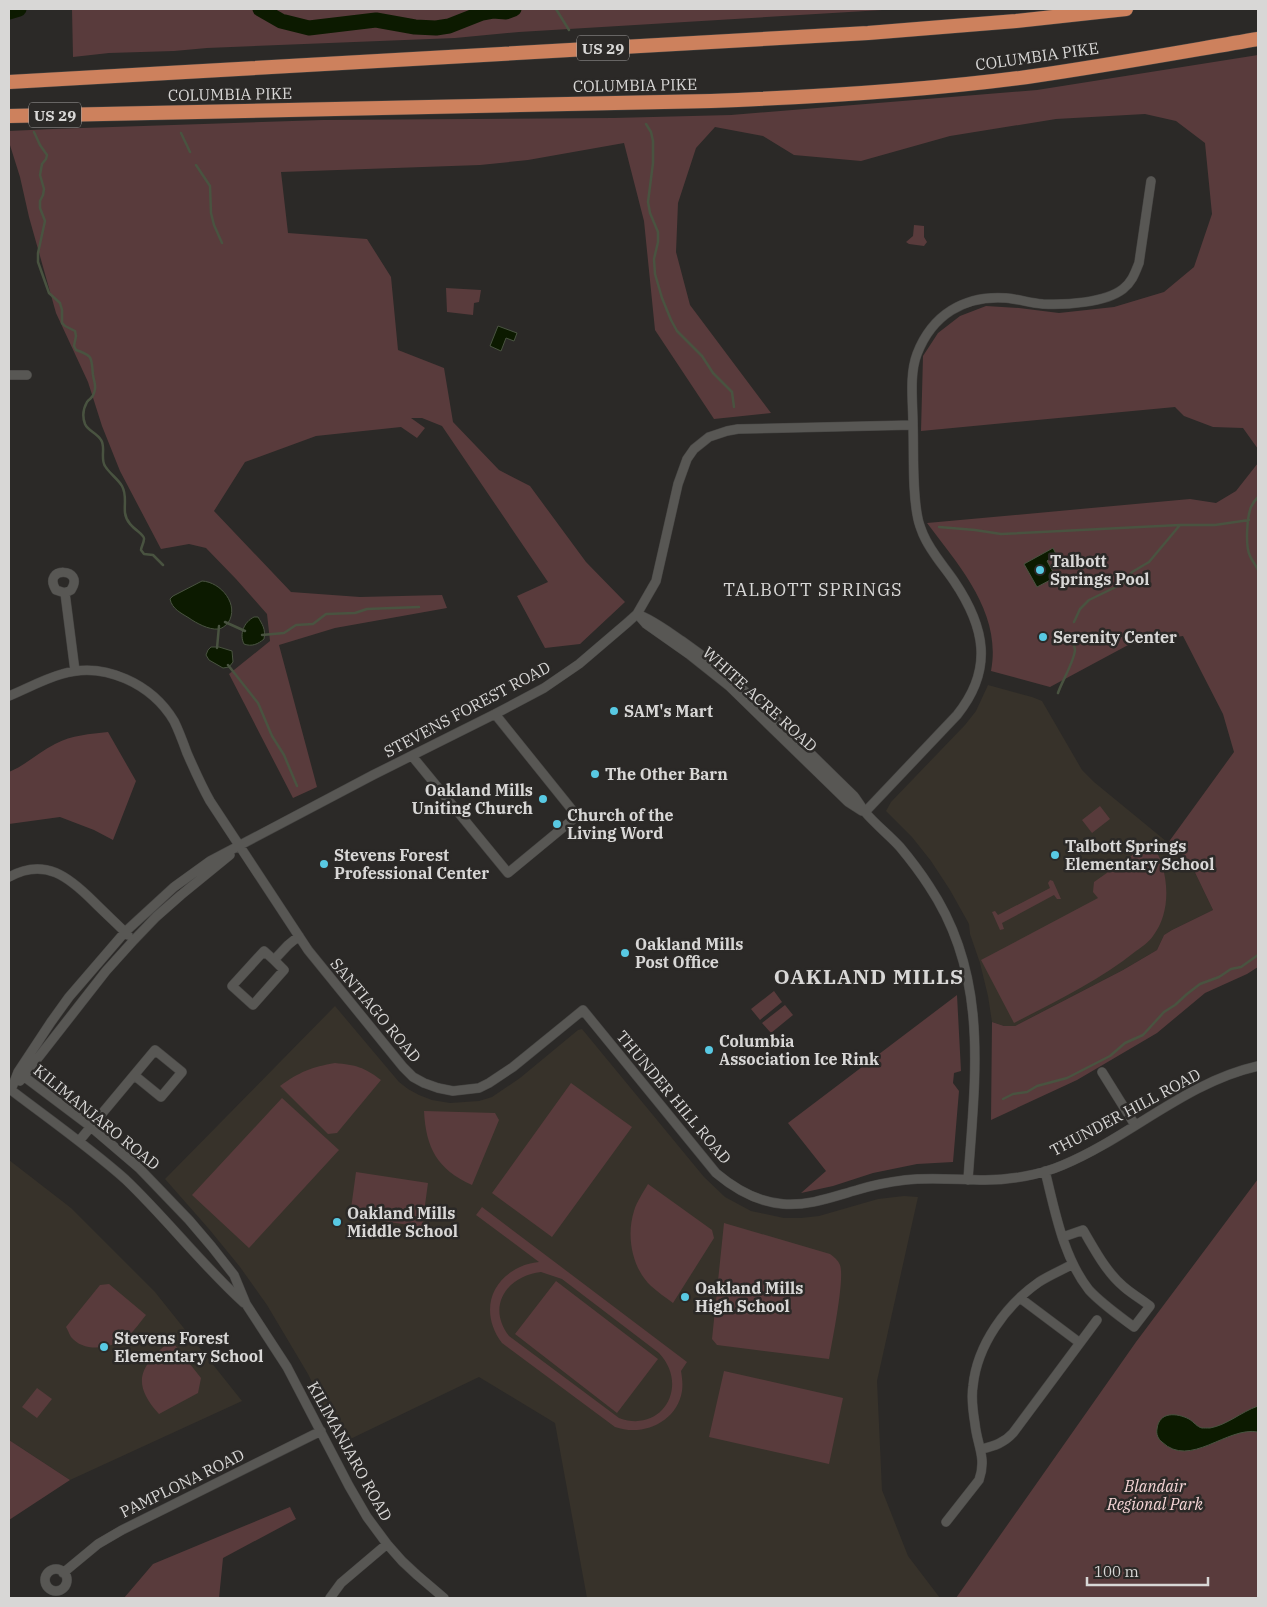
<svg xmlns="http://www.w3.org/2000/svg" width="1267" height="1607" font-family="'IBM Plex Serif',serif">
	<rect width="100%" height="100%" fill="#2b2927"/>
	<!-- built -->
	<path fill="#37322a" d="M988,685L1032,697L1042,701L1082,770L1094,782L1189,860L1213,910L1172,930L1164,935L1157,950L1123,970L1015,1026H1004L992,1022L988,996L980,963L970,934L969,924L950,890L931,861L912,837L886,811L891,802L965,725L976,711Z
		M335,1006L399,1082L408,1089L419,1095L432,1100L450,1103L479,1101L492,1097L520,1078L578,1030L582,1029L704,1177L725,1197L751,1211L784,1218H801L819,1216L878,1199L904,1196L918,1197L877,1381L882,1490L908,1556L940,1598H587L555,1423L479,1377L342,1443L308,1374L267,1305L240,1267L209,1229L165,1179Z
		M9,1160L71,1208L155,1292L242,1401L70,1480L9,1440Z"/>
	<!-- green -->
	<path fill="#593b3c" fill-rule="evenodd" d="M72,9H899L519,32L455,38L207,48L174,51L109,53L73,57Z
		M1258,55V449L1243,428L1213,427L1184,416L1175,407L921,431L923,356L938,333L960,316L986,306L1019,308L1059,313L1114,307L1164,292L1194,267L1212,214L1205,143L1176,121L1145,114L1056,119L950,136L861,161L794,155L763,136L715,127L696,148L678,203L676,252L690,305L771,413L714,419L655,330L644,221L624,143L528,160L480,165L281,172L288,233L367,239L391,277L398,350L444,368L453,422L499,470L530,486L586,562L625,602L580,644L545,648L517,596L548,582L442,426L422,418H411L425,428L417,438L401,427L316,436L245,462L214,511L291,592L360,597L442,595L447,608L335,628L279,645L317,787L293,798L229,674L270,641L267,614L236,579L206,548L189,544L161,549L120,471L102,426L88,382L56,313L29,217L20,177L9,142V131L52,129L323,120L613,118L731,115L1037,90Z
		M914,225L924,226V237L927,242L924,246L909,244L906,242L913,236Z
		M446,288L481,290L479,302L474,303L473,315L447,312Z
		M1258,463V967L1247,974L1205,993L1157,1033L1077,1080L991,1120L992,1022L1004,1026H1015L1123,970L1157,950L1164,935L1172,930L1213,910L1189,860L1168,843L1234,752L1223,714L1183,636L1130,644L1050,687L991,671C1002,613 960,567 927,523L1190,499L1216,503L1236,491Z
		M108,732L136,781L113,840L94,830L60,817L9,824V772C26,765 39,752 55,744C72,735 90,734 108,732Z
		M1100,806L1110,819L1092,833L1082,820Z
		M1151,842C1169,868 1173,910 1153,936C1149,942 1142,947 1136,951C1099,981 1056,1001 1014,1023L981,960L1098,898L1093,892L1094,882Z
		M1050,880L1053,881L1061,899H1057L1054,895L1002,923L1004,929L1000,930L992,912L995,911L998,915L1050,888L1048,883Z
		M774,991L782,1002L760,1020L751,1009Z
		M957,995L961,1071L954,1073L953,1083L959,1091L953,1162L917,1164L873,1173L833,1186L801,1193L826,1171L788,1123Z
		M785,1005L793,1015L771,1033L762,1023Z
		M335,1063C356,1065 364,1067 381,1080L337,1133L328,1134L280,1086C299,1072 312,1067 335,1063Z
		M571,1083L632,1127L552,1237L492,1193Z
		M282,1098L339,1150L249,1248L192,1195Z
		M424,1111L495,1113L499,1120L472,1185C437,1169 426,1148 424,1111Z
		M356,1172L428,1183L422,1227L350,1216Z
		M1258,1179V1598H956L1136,1342Z
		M648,1184L712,1230L714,1238L673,1303C666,1298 658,1292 651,1286C632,1268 626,1236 634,1211C637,1201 643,1193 648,1184Z
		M482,1207L687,1362L681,1371C682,1377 683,1384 682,1391C677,1422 643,1437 615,1427L502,1343C481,1315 488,1282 520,1267C526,1264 532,1263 539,1262L476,1215ZM541,1272L562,1279L659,1353C690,1386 662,1434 619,1418L509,1336C486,1306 507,1276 541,1272Z
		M724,1223L830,1254C834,1257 838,1260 840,1265C845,1279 832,1341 829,1359L717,1345L712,1339Z
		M556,1281L658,1359L617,1413L515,1334Z
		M109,1284L146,1315C140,1322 135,1330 128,1336C114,1348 85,1354 71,1337C69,1334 68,1330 66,1327L100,1285Z
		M171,1340L201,1378L198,1393L159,1414C129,1381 142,1365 171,1340Z
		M724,1371L843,1398L829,1464L709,1437Z
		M37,1388L52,1399L37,1418L22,1407Z
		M9,1440L70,1480L9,1520Z
		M290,1507L296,1519L223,1558L219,1598H124L153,1564Z"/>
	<!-- water -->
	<path fill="#0c1a00" stroke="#495340" d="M498,326L517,333L514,341L506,338L501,351L490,346Z
		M1053,548L1056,554L1047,561L1056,577L1037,587L1024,564Z
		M202,581C221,582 240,605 228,623C226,625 222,629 218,629C209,630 196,623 189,618C181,613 172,609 170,599L173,596Z
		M254,617H258C262,624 266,629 264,639C258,644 252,647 244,644C239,634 244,622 254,617Z
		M211,647H219L232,651L233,662L229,667L223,668L209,660L206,655L208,650Z
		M1258,1406V1432C1227,1426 1190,1469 1162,1442C1158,1439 1156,1434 1157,1429C1159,1411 1177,1413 1189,1419C1194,1422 1197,1427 1202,1428C1204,1428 1207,1428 1210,1428C1227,1425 1241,1412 1258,1406Z"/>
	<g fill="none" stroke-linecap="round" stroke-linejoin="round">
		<!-- stream -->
		<path stroke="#495340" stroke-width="2.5" d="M556,9L569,30
			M646,124L651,132L653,141V163L648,202L650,213L658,232V242L654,259L655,274L662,298L671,320L677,331L702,356L713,373L732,392L734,407
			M34,132L40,145L47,155L46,159L42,164L40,175L44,189L43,195L40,201V208L45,221L38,253V262L49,293L60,303L62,310V323L65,326L75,331L76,336L74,346L76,350C94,356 91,358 93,375C94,382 97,386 94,393C93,398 90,398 87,402C83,409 82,416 85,424C88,431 97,433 101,440C106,447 100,458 105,466C109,473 118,479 122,486C127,495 124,504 125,513C127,528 145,533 144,539C144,543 141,547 141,550L144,554L153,555L163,565
			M181,133L190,152
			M196,165L210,186L211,213L214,225L222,243
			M1258,497C1255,500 1253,503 1251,507C1247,517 1245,546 1250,556C1252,561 1256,565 1258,570
			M939,527L975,530L1001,534L1180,525H1215L1249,520
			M225,622L245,631
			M1074,622L1080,609L1089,600L1122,584L1132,572L1149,562L1180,525
			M262,635L284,633L296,625L313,624L326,614L355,613L367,609L419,607
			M217,648L219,626
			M228,665L258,703L272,736L284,755L297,786
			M1058,693C1062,681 1074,662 1075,650C1075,646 1072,642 1071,638
			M1003,1099L1013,1094L1027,1092L1037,1086L1067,1078L1110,1056L1125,1043L1143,1035L1164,1012L1175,1005L1187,994L1200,984L1219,977L1231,969L1241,967L1258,955"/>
		<!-- river -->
		<path stroke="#0c1a00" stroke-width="15" d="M260,9L281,21L309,28L376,20L415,27L436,28L449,26L482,13L493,11L506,12L514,9
			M9,12L19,9"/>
		<!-- minor casing -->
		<g stroke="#464543" stroke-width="10">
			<path id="minor" d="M9,375H27
				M65,593L71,590C86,567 41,566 56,590L65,593L75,671
				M637,614C653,620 667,631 682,641C744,684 800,744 854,796C858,801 861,807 865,812C875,824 889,835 900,847C910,859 920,872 929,886C990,977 975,1077 968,1180
				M639,616L646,624L690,655L729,686L848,802L862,811
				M9,696C26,689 44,679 62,674C104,661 152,684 174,721C179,731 183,742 187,753C194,769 201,785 210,801L308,950L403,1067L413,1077L424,1083L438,1088L453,1091L479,1088L489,1083L513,1067L583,1010L716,1173C735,1189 757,1202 783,1204C809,1206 832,1197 857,1190C873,1185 889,1182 905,1180C932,1177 958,1180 985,1180C1010,1180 1040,1175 1063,1165C1130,1137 1186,1082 1258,1066
				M412,756L508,873L577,816L495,714
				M865,812L957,715C994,669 985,627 954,581C943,565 930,551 923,534C921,529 919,524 918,519C912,492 914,454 913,425C913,402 909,375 917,354C932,315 964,295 1006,298C1018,299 1030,303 1043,304C1065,305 1105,303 1123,289C1132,282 1135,273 1139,263L1151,181
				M9,877C45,857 69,877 94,902C105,913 117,924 128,935
				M274,960L264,951L232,986L253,1005L284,970L274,960L288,945L299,936
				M18,1072L91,1127L139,1168L189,1220L212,1247L234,1275L246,1304L287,1367L349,1486L367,1517L387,1544L402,1561L417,1575L444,1598
				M1102,1072L1135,1125
				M20,1081L106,971L133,941L156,917L181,895L230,855
				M11,1090L18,1072L51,1022L69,997L125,932L174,887L210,861L373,775L495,714L544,688L579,664L627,623L637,614L656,581L678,484L687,459L694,449L709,437L727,431L738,429L913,425
				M11,1090C49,1119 89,1147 125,1179C167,1219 202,1265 244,1303
				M79,1141L155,1050L182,1072L161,1097L134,1075
				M1045,1171C1055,1211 1063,1257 1089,1290C1102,1304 1118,1315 1134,1327L1150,1306C1141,1299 1132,1294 1124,1287C1106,1272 1095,1250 1083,1230L1063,1237
				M1020,1298L1080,1343
				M982,1449C994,1446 1004,1443 1013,1433L1097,1320
				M946,1522L979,1480C987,1458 977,1445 975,1424C973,1412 971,1398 973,1386C977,1345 1006,1305 1039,1282C1050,1275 1062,1270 1073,1264
				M45 1580a11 11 0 1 1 22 0a11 11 0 1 1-22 0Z
				M63,1573L98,1544L122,1530L321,1431
				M330,1598L341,1583L387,1544"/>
		</g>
		<!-- highway casing -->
		<g stroke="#464543" stroke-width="15">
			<path id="highway" d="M9,82L868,33L1016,21L1126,9
				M9,116L711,101C817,97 922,91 1027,77C1104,66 1181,52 1258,39"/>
		</g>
		<!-- minor -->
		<use href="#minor" stroke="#585754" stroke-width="9"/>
		<!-- highway -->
		<use href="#highway" stroke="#cd815d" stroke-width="14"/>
	</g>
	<!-- markers -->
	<g fill="#58c9e3" stroke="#2b2927" stroke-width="2">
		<circle cx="1040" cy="570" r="5"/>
		<circle cx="1043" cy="637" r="5"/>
		<circle cx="614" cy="711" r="5"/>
		<circle cx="595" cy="774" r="5"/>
		<circle cx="543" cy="799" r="5"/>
		<circle cx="557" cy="824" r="5"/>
		<circle cx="1055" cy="855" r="5"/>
		<circle cx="324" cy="864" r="5"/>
		<circle cx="625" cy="953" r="5"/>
		<circle cx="709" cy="1050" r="5"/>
		<circle cx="337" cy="1222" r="5"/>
		<circle cx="685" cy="1297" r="5"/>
		<circle cx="104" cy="1347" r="5"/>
	</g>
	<g text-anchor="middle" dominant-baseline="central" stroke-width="5" stroke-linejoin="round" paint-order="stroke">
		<!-- shield labels -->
		<g fill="#2b2927" stroke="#a4a3a2" stroke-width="1">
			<rect x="577" y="35.5" width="52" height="25" rx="4"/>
			<rect x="29" y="102.5" width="52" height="25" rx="4"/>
		</g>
		<g font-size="15" font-weight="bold" fill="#d8d7d6">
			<text x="603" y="48">US 29</text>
			<text x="55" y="115">US 29</text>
		</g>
		<!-- street labels -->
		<g font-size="16" fill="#d8d7d6" stroke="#2b2927">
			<text transform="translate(1037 56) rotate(-8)">COLUMBIA PIKE</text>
			<text transform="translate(635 85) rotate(-1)">COLUMBIA PIKE</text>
			<text transform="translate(230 94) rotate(-1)">COLUMBIA PIKE</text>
			<text transform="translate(760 699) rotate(42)">WHITE ACRE ROAD</text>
			<text transform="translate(467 709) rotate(-28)">STEVENS FOREST ROAD</text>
			<text transform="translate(376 1010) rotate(50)">SANTIAGO ROAD</text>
			<text transform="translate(674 1097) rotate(50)">THUNDER HILL ROAD</text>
			<text transform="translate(1125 1112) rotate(-28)">THUNDER HILL ROAD</text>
			<text transform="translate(97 1117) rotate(39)">KILIMANJARO ROAD</text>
			<text transform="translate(350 1451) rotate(61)">KILIMANJARO ROAD</text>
			<text transform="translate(182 1483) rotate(-26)">PAMPLONA ROAD</text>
		</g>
		<!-- poi labels -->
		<g font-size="16" font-weight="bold" fill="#d8d7d6" stroke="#2b2927" text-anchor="start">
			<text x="1050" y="561">Talbott<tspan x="1050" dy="18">Springs Pool</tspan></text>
			<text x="1053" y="637">Serenity Center</text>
			<text x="624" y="711">SAM's Mart</text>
			<text x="605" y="774">The Other Barn</text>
			<text x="533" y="790" text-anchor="end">Oakland Mills<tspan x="533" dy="18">Uniting Church</tspan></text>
			<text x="567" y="815">Church of the<tspan x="567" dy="18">Living Word</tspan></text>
			<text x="1065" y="846">Talbott Springs<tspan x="1065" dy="18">Elementary School</tspan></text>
			<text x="334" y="855">Stevens Forest<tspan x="334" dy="18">Professional Center</tspan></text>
			<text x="635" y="944">Oakland Mills<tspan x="635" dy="18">Post Office</tspan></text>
			<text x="719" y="1041">Columbia<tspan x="719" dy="18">Association Ice Rink</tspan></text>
			<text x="347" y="1213">Oakland Mills<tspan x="347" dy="18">Middle School</tspan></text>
			<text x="695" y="1288">Oakland Mills<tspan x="695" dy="18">High School</tspan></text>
			<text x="114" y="1338">Stevens Forest<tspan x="114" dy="18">Elementary School</tspan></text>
		</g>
		<!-- park labels -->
		<g font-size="16" font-style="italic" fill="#f5d5d6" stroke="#2b2927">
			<text x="1155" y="1486">Blandair<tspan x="1155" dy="18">Regional Park</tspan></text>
		</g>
		<!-- neighbourhood labels -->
		<g font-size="18" letter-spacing="1" fill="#d8d7d6" stroke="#2b2927">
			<text x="813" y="589">TALBOTT SPRINGS</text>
		</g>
		<!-- district labels -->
		<g font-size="21" font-weight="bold" letter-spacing="1" fill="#d8d7d6" stroke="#2b2927">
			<text x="869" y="976">OAKLAND MILLS</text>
		</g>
	</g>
	<!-- border -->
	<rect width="1267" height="1607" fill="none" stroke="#d8d7d6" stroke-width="20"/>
	<!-- scale -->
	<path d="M1087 1577v8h121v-8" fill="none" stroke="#d8d7d6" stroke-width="2.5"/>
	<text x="1094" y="1577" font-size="15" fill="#d8d7d6" stroke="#2b2927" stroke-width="4" paint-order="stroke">100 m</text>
</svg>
